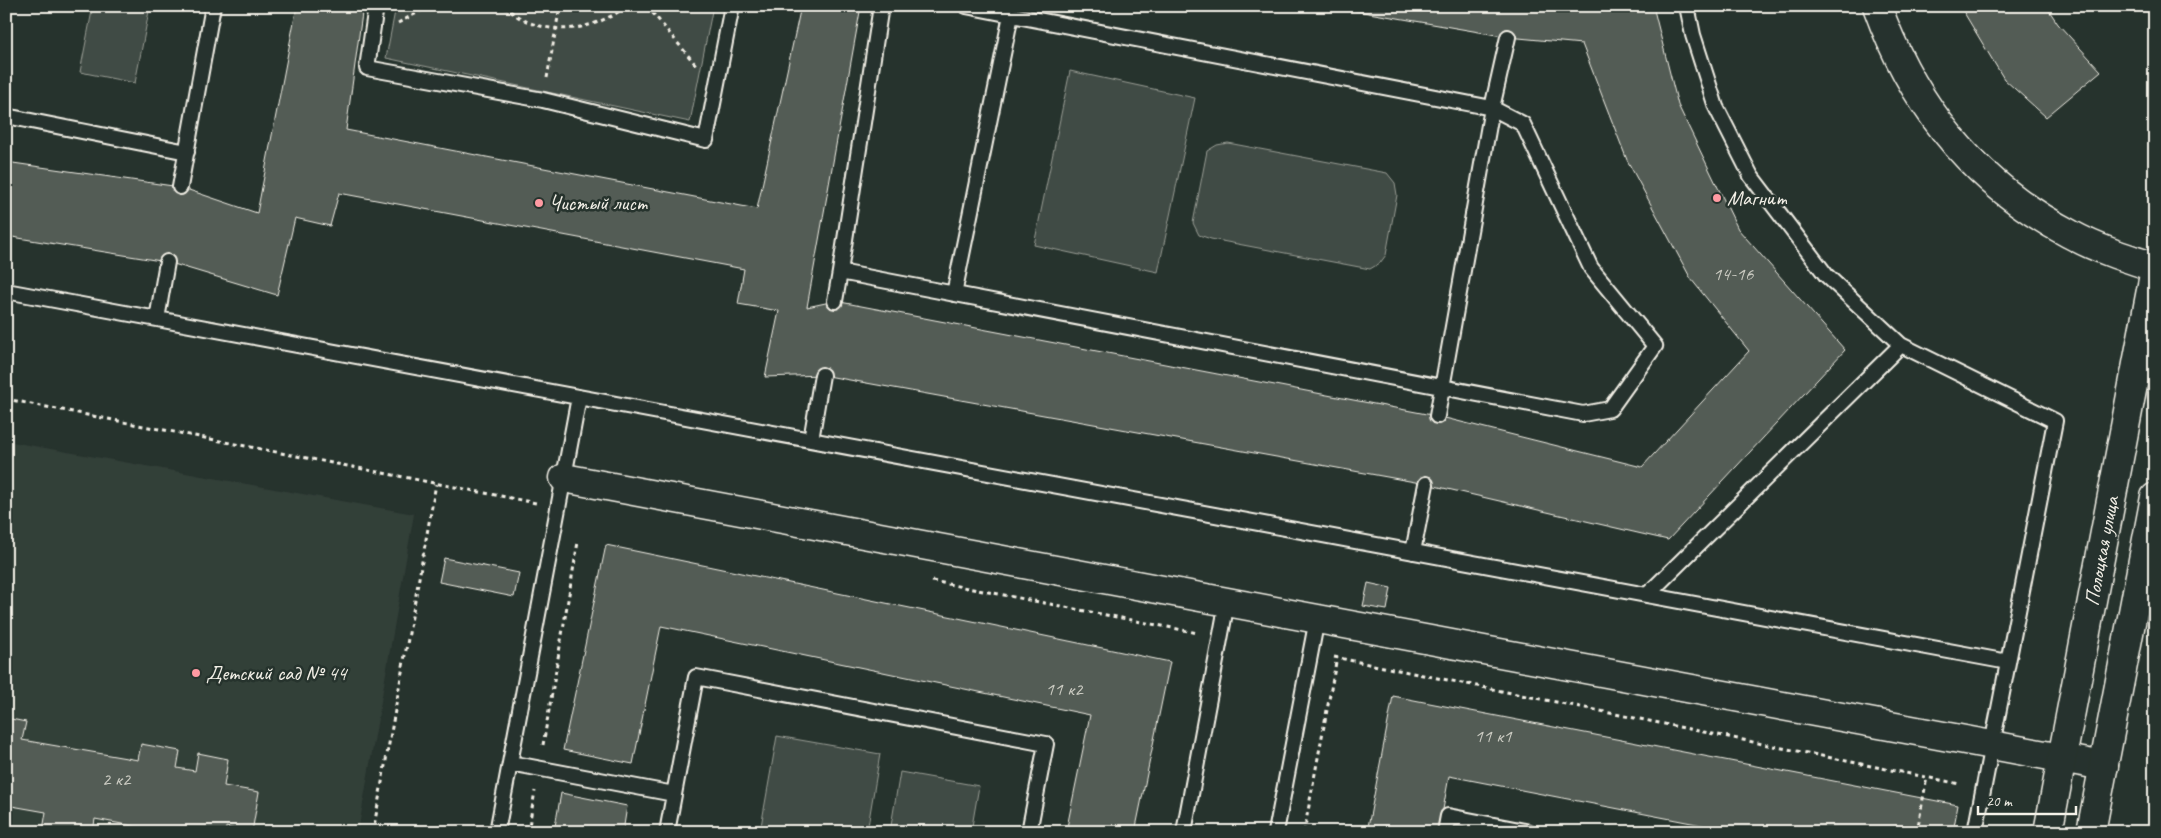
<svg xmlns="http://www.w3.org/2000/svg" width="2161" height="838" font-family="Caveat,sans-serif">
	<rect width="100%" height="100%" fill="#26332d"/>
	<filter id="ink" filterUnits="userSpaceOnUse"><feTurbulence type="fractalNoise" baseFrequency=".02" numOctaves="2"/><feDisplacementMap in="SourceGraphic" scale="10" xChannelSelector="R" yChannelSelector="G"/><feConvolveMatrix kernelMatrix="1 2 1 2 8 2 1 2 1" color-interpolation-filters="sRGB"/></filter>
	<g filter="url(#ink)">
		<!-- built -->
		<path fill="#333f39" d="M6,441L414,514L358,832H6Z"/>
		<!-- green -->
		<path fill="#414b45" stroke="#9a9e96" d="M93,6H150L135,83L80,72Z
			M396,6H713L690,122L386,58Z
			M1070,71L1195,98L1158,272L1034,245Z
			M1228,143L1387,173L1395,183L1397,195L1386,255L1380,263L1370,269L1211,239L1199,235L1193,223L1207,151L1217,145Z
			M777,736L880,754L867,832H760Z
			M900,772L979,786L971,832H890Z"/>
		<!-- building -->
		<path fill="#525c55" stroke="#f4f1e8" d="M297,6H363L346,130L757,209L801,6H861L807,307L835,301L1437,416L1642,467L1749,351L1691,279L1627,160L1582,44L1508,37L1328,6H1653L1678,105L1738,229L1845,350L1668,540L1426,484L822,375L765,377L779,311L738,304L744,269L339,193L330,226L295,218L277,295L167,262L6,236V162L180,187L257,213Z
			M1960,6H2046L2058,24L2101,71L2046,117L2004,79Z
			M606,545L1170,662L1135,832H1066L1090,715L661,626L633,764L563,750Z
			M444,558L519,573L514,597L439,582Z
			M1368,583L1391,588L1387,610L1363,606Z
			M1393,696L1958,805L1953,832H1738L1449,776L1439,832H1367Z
			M6,718L26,722L22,740L138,760L141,744L180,751L177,768L195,771L198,753L228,759L224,786L259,792L252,832L226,827V832H165L95,819L93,832H55L43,830L46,812L6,805Z
			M561,793L627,806L623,832H554Z"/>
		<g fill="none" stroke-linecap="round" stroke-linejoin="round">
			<!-- service casing -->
			<g stroke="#f4f1e8" stroke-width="18">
				<path id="service" d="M376,6L367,68L543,100L706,140L732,6
					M881,6L840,272L1583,414L1610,409L1655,346L1591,268L1523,124L1492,108L966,6
					M1687,6L1693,35L1716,107L1751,176L1826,275L1901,345L2055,421L1975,832
					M6,116L187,152
					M180,187L213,6
					M6,291L2008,662
					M954,294L1011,15
					M835,301L840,272
					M157,319L167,262
					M1437,416L1492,108L1508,37
					M811,440L822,375
					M1413,552L1426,484
					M1647,595L1901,345
					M510,763L674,794
					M497,832L579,397
					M667,832L696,677L1046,744L1029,832
					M1184,832L1227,602
					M1276,832L1317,619
					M1445,832L1448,816L1530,832"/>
			</g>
			<!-- minor casing -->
			<g stroke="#f4f1e8" stroke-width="31">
				<g id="minor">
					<path d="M1877,6C1913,106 1975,184 2070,234C2097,249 2126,258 2155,267"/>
					<path d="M564,478L2104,766"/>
					<path id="s1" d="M2048,832L2155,269"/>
					<path d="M2091,832L2155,497"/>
				</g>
			</g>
			<!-- path -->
			<path stroke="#f4f1e8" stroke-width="3" stroke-dasharray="4 4" stroke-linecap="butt" d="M504,6C510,11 517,17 524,20C559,37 597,28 627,6
				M647,6L696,65
				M398,23L430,6
				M547,78L560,6
				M6,399L536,503
				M932,581L1198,633
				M1334,657L1960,784
				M543,745L578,542
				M373,832L436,484
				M528,832L535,791
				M1304,832L1337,657
				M1917,832L1927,777"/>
			<!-- service -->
			<use href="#service" stroke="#26332d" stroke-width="14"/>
			<!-- minor -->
			<use href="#minor" stroke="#26332d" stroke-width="28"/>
		</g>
	</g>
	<!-- markers -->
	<g fill="#ff9aa2" stroke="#26332d" stroke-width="2">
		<circle cx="1717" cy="198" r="5"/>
		<circle cx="539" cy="203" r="5"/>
		<circle cx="196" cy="673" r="5"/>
	</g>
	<g text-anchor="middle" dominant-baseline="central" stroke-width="5" stroke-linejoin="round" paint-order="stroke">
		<!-- number labels -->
		<g font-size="19" fill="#ccccc3">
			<text x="1733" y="274">14-16</text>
			<text x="1064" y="689">11 к2</text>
			<text x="1493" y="736">11 к1</text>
			<text x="116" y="779">2 к2</text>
		</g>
		<!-- poi labels -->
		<g font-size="21" fill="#f4f1e8" stroke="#26332d" text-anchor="start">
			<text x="1727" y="198">Магнит</text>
			<text x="549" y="203">Чистый лист</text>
			<text x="206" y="673">Детский сад № 44</text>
		</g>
		<!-- street labels -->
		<g font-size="21" fill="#f4f1e8" stroke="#26332d">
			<text stroke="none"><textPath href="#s1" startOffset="286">Полоцкая улица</textPath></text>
		</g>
	</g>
	<!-- margin -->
	<rect width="2161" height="838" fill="none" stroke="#26332d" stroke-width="25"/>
	<rect x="12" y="12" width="2136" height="813" fill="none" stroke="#f4f1e8" stroke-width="2" filter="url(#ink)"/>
	<!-- scale -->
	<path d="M1978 806v8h98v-8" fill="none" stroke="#f4f1e8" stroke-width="2.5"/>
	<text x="1986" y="806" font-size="15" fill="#f4f1e8" stroke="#26332d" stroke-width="4" paint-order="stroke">20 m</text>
</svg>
